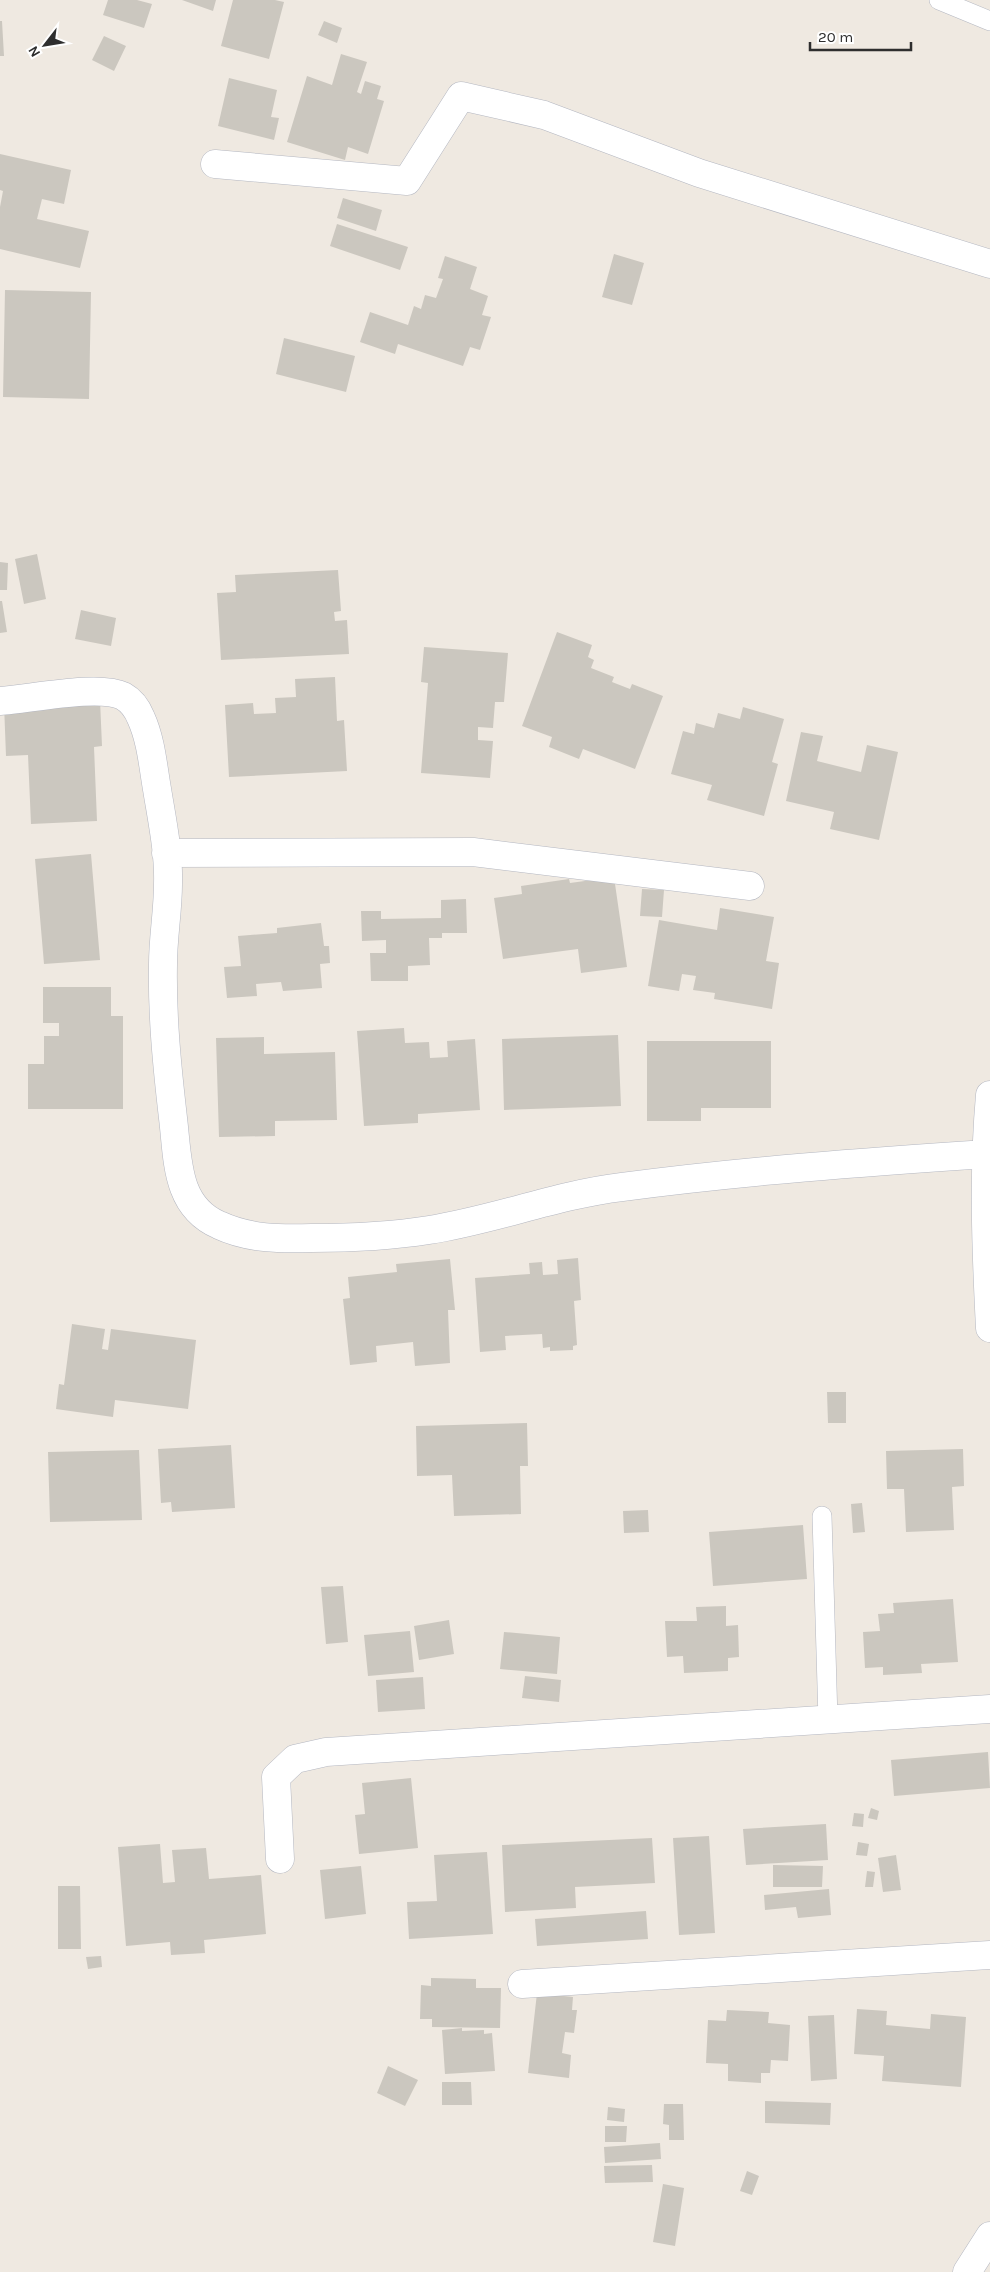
<svg xmlns="http://www.w3.org/2000/svg" width="990" height="2272" font-family="Karla,sans-serif">
	<rect width="100%" height="100%" fill="#efe9e1"/>
	<!-- building -->
	<path fill="#cbc7bf" d="M108,0H137L152,4L144,28L103,15Z
		M182,0H216L213,11Z
		M233,0H275L284,2L269,59L221,46Z
		M0,21H2L4,56H0Z
		M324,21L342,28L337,43L318,35Z
		M104,36L126,46L114,71L92,60Z
		M341,54L367,62L357,92L361,94L365,81L381,86L377,99L384,101L368,154L348,147L345,160L287,142L307,76L332,85Z
		M229,78L277,90L271,117L279,118L274,140L218,126Z
		M0,154L71,170L64,204L42,199L37,219L89,231L80,268L0,249V207L3,191L0,190Z
		M343,198L382,210L376,231L337,218Z
		M337,224L408,247L400,270L330,246Z
		M614,254L644,263L632,305L602,297Z
		M445,256L477,267L470,289L488,296L482,315L491,317L480,350L470,347L463,366L398,344L395,354L360,342L370,312L408,325L414,306L421,309L425,295L436,298L443,279L438,278Z
		M5,290L91,292L89,399L3,397Z
		M284,338L355,356L346,392L276,374Z
		M37,554L46,599L24,604L15,559Z
		M0,562L8,563L7,590H0Z
		M338,570L341,611L334,612L335,621L347,620L349,654L221,660L217,593L236,592L235,575Z
		M0,601H2L7,632L0,633Z
		M81,610L116,618L111,646L75,639Z
		M557,632L592,645L588,657L594,660L591,668L614,677L612,682L630,689L632,684L663,696L635,769L583,749L579,759L549,747L552,737L522,726Z
		M424,647L508,653L504,702H495L493,728L478,727V740L493,741L490,778L421,773L428,683L421,682Z
		M335,677L337,721L344,720L347,771L229,777L225,705L253,703L254,714L276,713L275,698L296,697L295,679Z
		M100,700L102,746L94,747L97,821L31,824L28,755L6,756L4,704Z
		M743,707L784,719L772,762L778,764L764,816L707,800L712,785L671,774L683,731L694,734L696,723L714,728L718,713L740,719Z
		M801,732L823,736L817,761L861,772L867,745L898,752L879,840L830,829L834,812L786,801Z
		M91,854L100,960L44,964L35,859Z
		M614,877L627,967L581,973L578,949L503,959L494,898L522,894L521,886L569,879L570,883Z
		M642,889L664,890L662,917L640,916Z
		M466,899L467,933H442V938H429L430,965L408,966V981H371L370,953H386V940L362,941L361,911H381V919L441,918V900Z
		M720,908L774,917L766,961L779,963L772,1009L714,999L715,993L693,990L696,976L682,974L679,991L648,986L659,920L717,930Z
		M321,923L324,946H329L330,963L320,964L322,988L283,991L281,982L256,984L257,996L227,998L224,967L241,966L238,936L277,933V928Z
		M43,987H111V1016H123V1109H28V1064H44V1036H59V1023H43Z
		M404,1028L405,1043L429,1042L430,1058L448,1057L447,1041L475,1039L480,1110L418,1114V1123L364,1126L357,1031Z
		M618,1035L621,1106L504,1110L502,1039Z
		M264,1037V1054L335,1052L337,1120L275,1121V1136L219,1137L216,1038Z
		M647,1041H771V1108H701V1121H647Z
		M578,1258L581,1300L574,1301L577,1345L573,1346V1350L550,1351V1347L543,1348L542,1334L505,1336L506,1350L480,1352L475,1278L530,1274L529,1263L542,1262L543,1275L558,1274L557,1260Z
		M450,1259L455,1310H448L450,1363L415,1366L413,1342L376,1346L377,1362L350,1365L343,1299L350,1298L348,1277L397,1272L396,1264Z
		M72,1324L105,1329L102,1349L108,1350L111,1329L196,1340L188,1409L115,1400L113,1417L56,1409L59,1384L64,1385Z
		M827,1392H846V1423H828Z
		M527,1423L528,1466H520L521,1514L454,1516L452,1475L417,1476L416,1426Z
		M231,1445L235,1508L172,1512L171,1502L161,1503L158,1449Z
		M963,1449L964,1486L952,1487L954,1530L906,1532L904,1489H887L886,1451Z
		M139,1450L142,1520L50,1522L48,1452Z
		M862,1503L865,1532L853,1533L851,1504Z
		M648,1510L649,1532L624,1533L623,1511Z
		M803,1525L807,1579L713,1586L709,1532Z
		M343,1586L348,1642L326,1644L321,1587Z
		M953,1599L958,1662L921,1664L922,1673L883,1675V1667L865,1668L863,1632L880,1631L878,1614L894,1613L893,1603Z
		M726,1606V1626L738,1625L739,1657L728,1658V1671L684,1673L683,1656L667,1657L665,1621H697L696,1607Z
		M449,1620L454,1654L419,1660L414,1626Z
		M410,1631L414,1672L368,1676L364,1635Z
		M504,1632L560,1637L557,1674L500,1669Z
		M525,1676L561,1680L559,1702L522,1698Z
		M423,1677L425,1709L378,1712L376,1680Z
		M988,1752L990,1788L894,1796L891,1760Z
		M411,1778L418,1848L359,1854L355,1815L365,1814L362,1783Z
		M871,1808L879,1811L877,1820L868,1818Z
		M854,1813L864,1814L863,1827L852,1826Z
		M826,1824L828,1860L746,1865L743,1829Z
		M709,1836L715,1933L679,1935L673,1838Z
		M652,1838L655,1883L575,1887L576,1908L505,1912L502,1845Z
		M858,1842L869,1844L867,1856L856,1855Z
		M160,1844L163,1883L175,1882L172,1850L206,1848L209,1879L261,1875L266,1934L204,1940L205,1953L171,1955L170,1942L126,1946L118,1847Z
		M487,1852L493,1934L409,1939L407,1902L437,1901L434,1855Z
		M896,1855L901,1890L883,1892L878,1858Z
		M773,1865L823,1866L822,1887H773Z
		M361,1866L366,1914L325,1919L320,1870Z
		M867,1871L875,1872L873,1887H865Z
		M58,1886H80L81,1949H58Z
		M829,1889L831,1915L798,1918L796,1907L765,1910L764,1895Z
		M646,1911L648,1939L537,1946L535,1919Z
		M101,1956L102,1967L88,1969L86,1957Z
		M431,1978L476,1979V1988H501L500,2028L432,2027V2019H420L421,1985L431,1986Z
		M537,1993L573,1997L572,2010H577L574,2033L565,2032L562,2053L571,2055L569,2078L528,2073Z
		M857,2009L887,2011L886,2025L930,2029L931,2014L966,2017L961,2087L882,2081L884,2056L854,2054Z
		M727,2010L769,2012L768,2023L790,2025L788,2061L771,2060L770,2073H761V2083L728,2081V2064L706,2063L708,2020L726,2021Z
		M834,2015L837,2079L811,2081L808,2016Z
		M462,2028V2031L484,2030V2034L492,2033L495,2071L445,2074L442,2030Z
		M388,2066L418,2080L405,2106L377,2093Z
		M442,2082H471L472,2105H442Z
		M765,2101L831,2103L830,2125L765,2123Z
		M664,2104H683L684,2140H669V2125L663,2124Z
		M608,2107L625,2109L624,2122L607,2120Z
		M605,2126H627L626,2142H605Z
		M660,2143L661,2159L605,2163L604,2147Z
		M652,2165L653,2182L605,2183L604,2166Z
		M747,2171L759,2176L752,2195L740,2191Z
		M663,2184L684,2188L675,2246L653,2242Z"/>
	<g fill="none" stroke-linecap="round" stroke-linejoin="round">
		<!-- service casing -->
		<g stroke="#b4b7c1" stroke-width="20">
			<path id="service" d="M939,0L990,21
				M822,1516L828,1720"/>
		</g>
		<!-- minor casing -->
		<g stroke="#b4b7c1" stroke-width="29">
			<path id="minor" d="M215,164L407,181L461,96L544,115L699,173L990,264
				M0,701C30,699 99,684 123,696C132,701 137,708 141,718C151,740 153,766 157,789C162,820 169,853 168,884C168,911 163,937 163,964C162,1016 167,1066 173,1118C178,1158 175,1206 219,1225C249,1239 280,1239 312,1238C351,1238 391,1236 429,1230C494,1220 556,1195 622,1187C743,1171 865,1162 987,1154
				M166,853L473,852L750,886
				M990,1095C983,1173 986,1251 990,1328
				M280,1859L276,1777L295,1759L326,1752L990,1709
				M522,1984L990,1955
				M967,2272L990,2236"/>
		</g>
		<!-- service -->
		<use href="#service" stroke="#fff" stroke-width="19"/>
		<!-- minor -->
		<use href="#minor" stroke="#fff" stroke-width="28"/>
	</g>
	<!-- north arrow -->
	<g transform="translate(45 45) rotate(239)" stroke="#ffffff" stroke-width="4" paint-order="stroke">
	<path d="M0-4L9 19L0 12L-9 19Z" fill="#2e2e2e"/>
	<text y="-8" font-size="14" font-weight="bold" text-anchor="middle" fill="#2e2e2e">N</text>
	</g>
	<!-- scale -->
	<path d="M810 42v8h101v-8" fill="none" stroke="#2e2e2e" stroke-width="2.5"/>
	<text x="818" y="42" font-size="15" fill="#2e2e2e" stroke="#ffffff" stroke-width="4" paint-order="stroke">20 m</text>
</svg>
